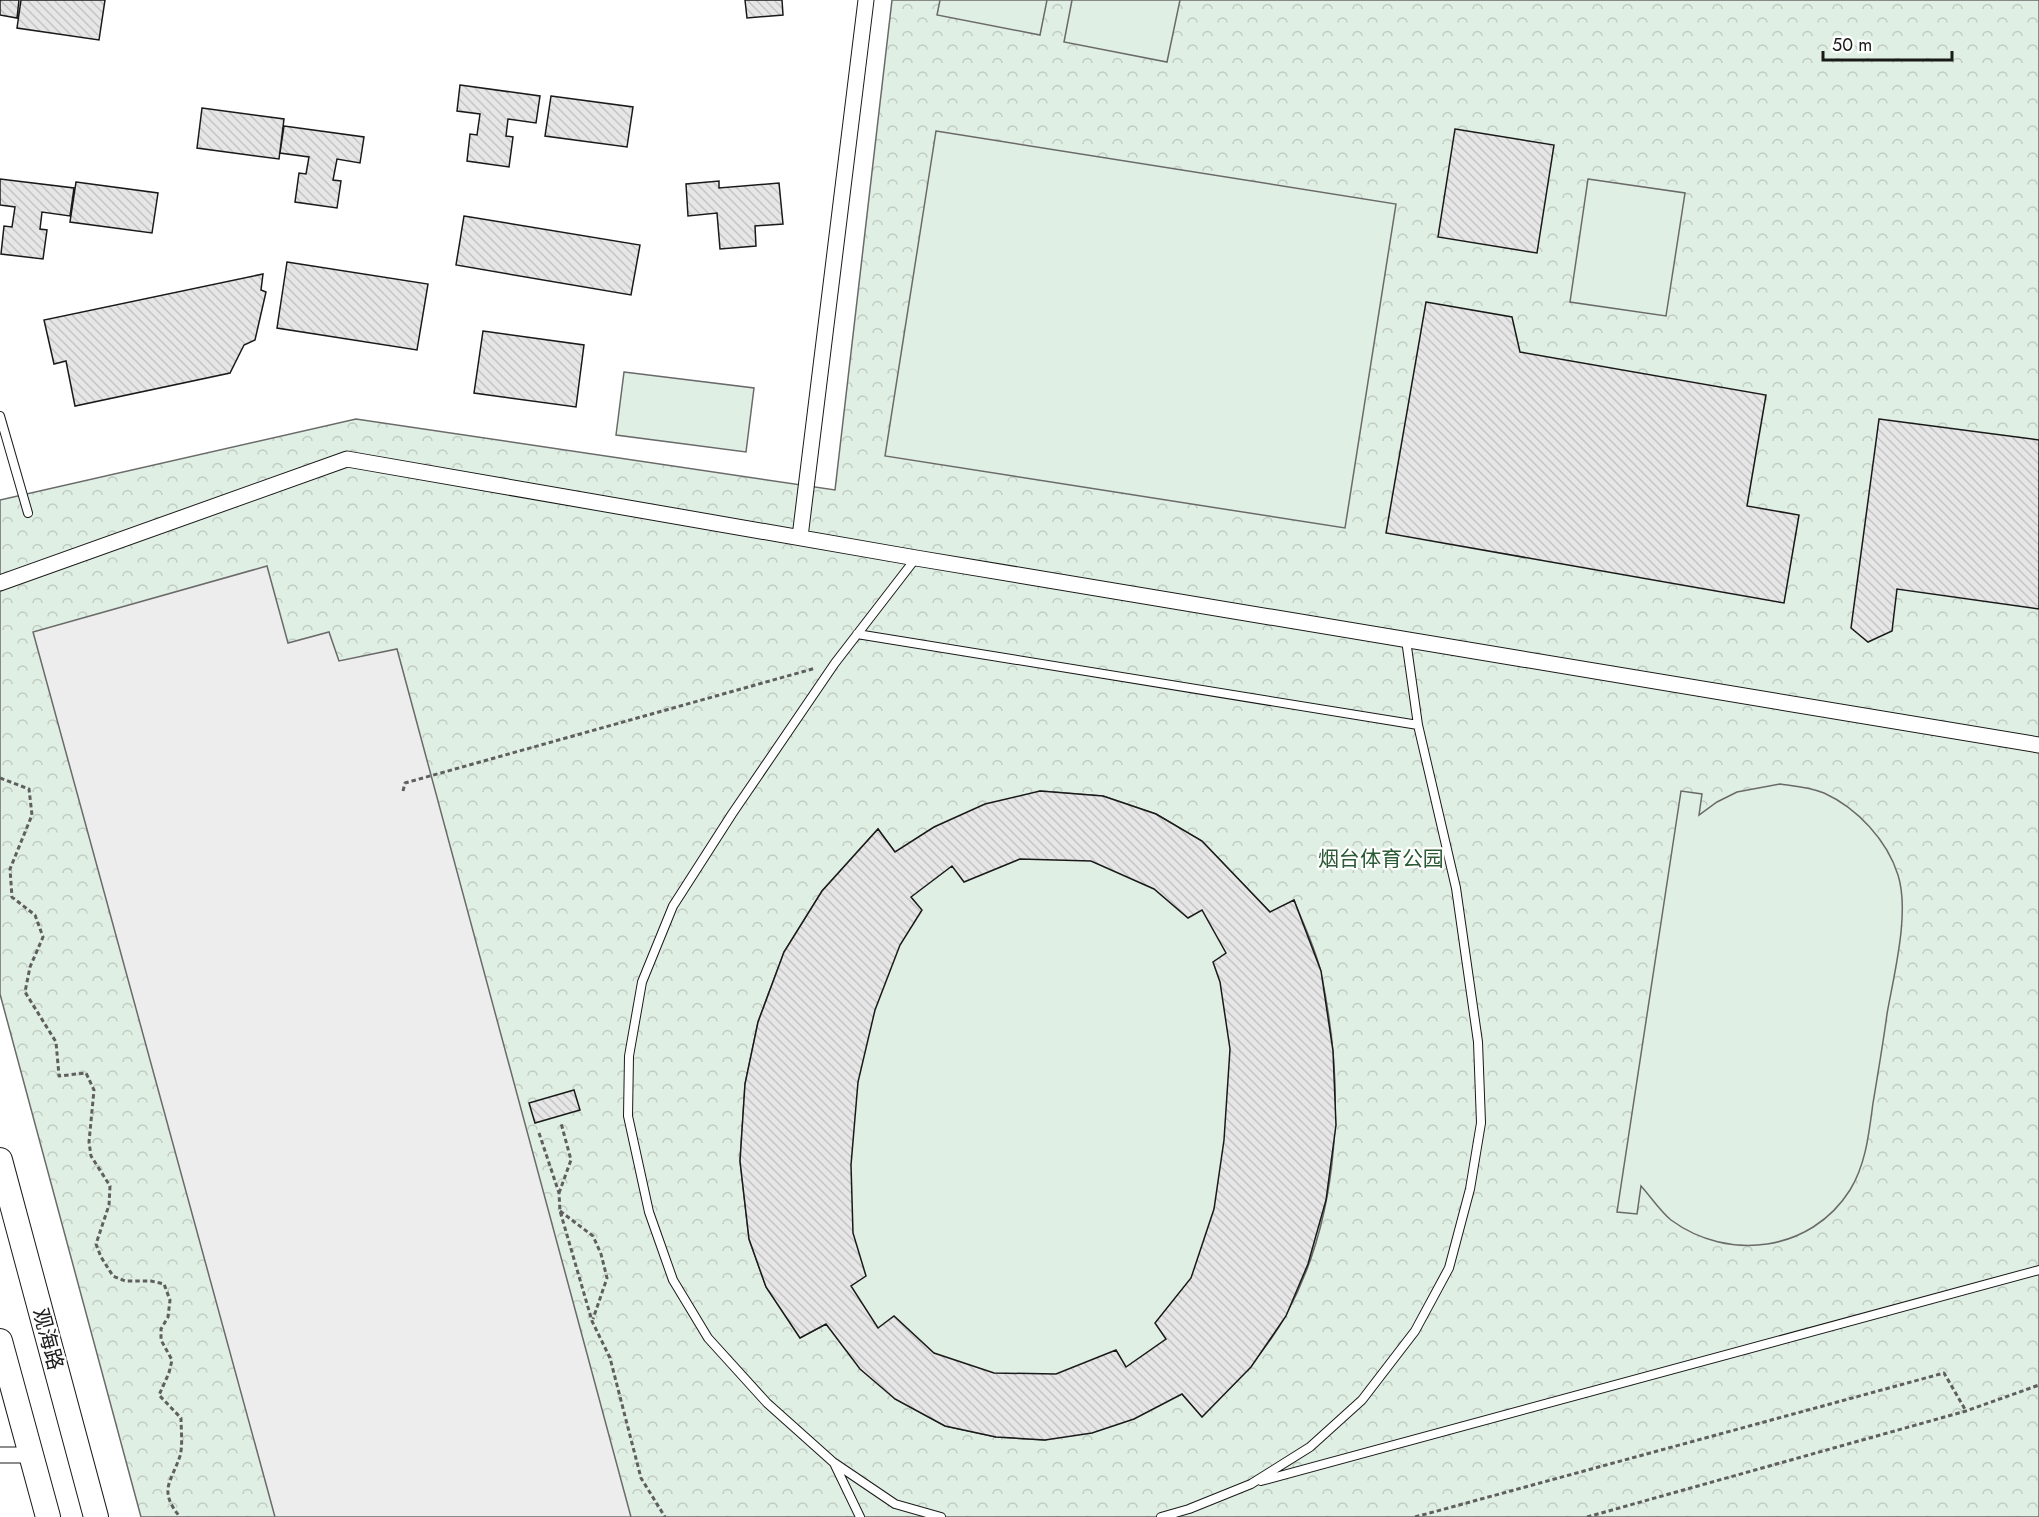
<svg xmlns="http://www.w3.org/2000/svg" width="2039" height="1517" font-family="Jost,'Noto Sans SC',sans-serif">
	<defs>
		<pattern id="park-crowns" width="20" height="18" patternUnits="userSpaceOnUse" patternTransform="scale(1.5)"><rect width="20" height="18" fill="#e0efe3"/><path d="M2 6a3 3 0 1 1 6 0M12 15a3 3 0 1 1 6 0" fill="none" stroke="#c0ccc2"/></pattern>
		<pattern id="building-back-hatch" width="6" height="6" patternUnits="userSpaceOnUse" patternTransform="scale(1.5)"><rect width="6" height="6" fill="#e6e6e6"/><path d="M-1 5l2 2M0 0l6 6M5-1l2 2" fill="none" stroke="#c5c5c5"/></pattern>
	</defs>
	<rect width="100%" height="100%" fill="#fff"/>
	<!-- park -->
	<path fill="url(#park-crowns)" stroke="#6a6a6a" stroke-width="1.5" d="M892,0H2039V1517H141L0,994V500L356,419L835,490Z"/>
	<!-- pitch -->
	<path fill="#e0efe3" stroke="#6a6a6a" stroke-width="1.5" d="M940,0H1047L1040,35L937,15Z
		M1072,0H1180L1167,62L1064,42Z
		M936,131L1396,204L1345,528L885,456Z
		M1588,179L1685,193L1666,316L1570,302Z
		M624,372L754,388L746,452L616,435Z
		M1780,784C1795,786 1810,787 1824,793C1857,808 1887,840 1898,875C1910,913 1894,974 1887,1014C1883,1044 1878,1073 1873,1103C1869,1133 1866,1164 1850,1190C1811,1252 1728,1262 1671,1220C1660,1211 1651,1197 1641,1186L1637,1214L1617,1212L1681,791L1702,794L1699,815L1717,802L1737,792Z
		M1040,791L1103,796L1156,814L1202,841L1270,912L1294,900C1303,924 1316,949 1321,973C1345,1085 1342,1212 1286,1315C1264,1355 1233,1385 1202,1417L1182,1394L1045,1440L996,1437L945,1426L895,1399L826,1324L800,1338L766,1287L749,1239L740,1161L745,1084L758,1022L784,952L822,891L878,829L895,852Z"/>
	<!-- parking -->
	<path fill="#ededed" stroke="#6a6a6a" stroke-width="1.5" d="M267,566L288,643L329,632L339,661L397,649L631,1517H275L33,632Z"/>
	<!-- building -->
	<path fill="url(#building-back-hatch)" stroke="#1a1a1a" stroke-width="1.5" fill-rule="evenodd" d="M0,0H19L17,18L0,15Z
		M21,0H105L99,40L17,28Z
		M745,0H782L783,15L747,18Z
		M460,85L540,96L536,123L508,119L506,136L513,137L509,167L467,161L470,134L477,135L480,114L457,111Z
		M551,96L633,107L627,147L545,136Z
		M202,108L284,119L279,159L197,148Z
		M284,126L364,137L360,163L337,159L333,180L341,181L337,208L295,202L299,173L306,174L309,157L280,153Z
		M1455,129L1554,145L1537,253L1438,237Z
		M0,179L74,188L70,216L42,212L40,229L47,230L43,259L1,254L4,226L12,227L15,207L0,205Z
		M719,181V188L779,183L783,224L755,226L756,246L720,249L717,213L688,216L686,184Z
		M76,182L158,193L152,233L70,222Z
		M464,216L640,245L631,295L456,265Z
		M287,262L428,284L417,350L277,328Z
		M263,274L261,290L266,292L255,340L244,345L230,373L75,406L66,361L54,364L44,320Z
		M1426,302L1512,317L1520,352L1766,395L1747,506L1799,515L1784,603L1386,533Z
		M483,331L584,345L576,407L474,393Z
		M1879,419L2039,440V609L1897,589L1892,631L1868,642L1851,628Z
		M1040,791L1103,796L1156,814L1202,841L1270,912L1294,900L1321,971L1333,1051L1336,1125L1326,1200L1308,1264L1286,1316L1251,1367L1202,1417L1182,1394L1134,1419L1092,1433L1045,1440L996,1437L945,1426L895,1399L860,1369L826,1324L800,1338L766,1287L749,1239L740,1161L745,1084L758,1022L784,952L822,891L878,829L895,852L934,827L985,804ZM1020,859L1091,861L1154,889L1188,918L1202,910L1226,953L1213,962L1220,982L1230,1049L1224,1140L1214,1209L1191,1278L1155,1323L1166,1339L1126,1367L1116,1350L1056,1374L994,1373L934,1353L894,1316L878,1328L851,1286L866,1276L853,1233L851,1165L858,1082L875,1010L900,945L922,910L911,897L952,866L964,882Z
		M574,1090L580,1110L535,1123L529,1103Z"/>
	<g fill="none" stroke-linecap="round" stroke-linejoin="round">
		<!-- service casing -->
		<g stroke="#1a1a1a" stroke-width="10">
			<path id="service" d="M0,416L28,513
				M916,558L835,663L732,814L673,906L642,982L629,1056L628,1116L649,1212L673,1280L708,1338L767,1403L833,1462L895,1504L941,1517
				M857,634L1418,725
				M834,1463L860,1517
				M1261,1481L2039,1270
				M1161,1517L1189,1509L1251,1484L1310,1447L1362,1400L1415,1331L1449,1268L1470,1189L1481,1123L1478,1042L1456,888L1418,725L1406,640"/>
		</g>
		<!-- minor casing -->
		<g stroke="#1a1a1a" stroke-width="17">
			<path id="minor" d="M800,537L866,0
				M0,583L347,459L916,558L2039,745
				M0,1455H31"/>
		</g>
		<!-- primary casing -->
		<g stroke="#1a1a1a" stroke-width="26">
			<path id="primary" d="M0,1160L96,1517
				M0,1341L48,1517"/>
		</g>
		<!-- path -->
		<path stroke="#5f5f5f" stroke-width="3" stroke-dasharray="4.5 3" stroke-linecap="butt" d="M0,778L29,789L32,815L10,869L12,897L35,915L43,937L30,967L25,992L56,1042L59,1076L86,1073L94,1090L89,1142L91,1156L110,1186L109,1205L96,1244L101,1257L113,1276L125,1281H151L164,1284L170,1300L168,1317L161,1329V1340L172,1360L169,1373L159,1395L181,1418C181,1430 183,1445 180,1456C171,1483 158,1490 180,1517
			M403,791L405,783L816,668
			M539,1133L559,1193L560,1211L592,1321L610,1358L641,1478L665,1517
			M559,1193L571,1160L561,1123
			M560,1211L593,1236L601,1254L607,1278L593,1319
			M1415,1517L1944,1373L1966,1411
			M1587,1517L1966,1411L2039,1385"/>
		<!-- service -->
		<use href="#service" stroke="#fff" stroke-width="8"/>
		<!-- minor -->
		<use href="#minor" stroke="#fff" stroke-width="15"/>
		<!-- primary -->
		<use href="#primary" stroke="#fff" stroke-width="24"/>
	</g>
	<g text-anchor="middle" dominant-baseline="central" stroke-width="4.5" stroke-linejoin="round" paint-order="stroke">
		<!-- park labels -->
		<g font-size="21" fill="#2b5a34" stroke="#fff">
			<text x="1381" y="859">烟台体育公园</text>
		</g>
		<!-- street labels -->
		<g font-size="21" fill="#1a1a1a" stroke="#fff">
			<text transform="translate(48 1339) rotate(75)">观海路</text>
		</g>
	</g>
	<!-- scale -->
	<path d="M1823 51v9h129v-9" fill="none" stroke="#1a1a1a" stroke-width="3"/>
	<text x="1832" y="51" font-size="18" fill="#1a1a1a" stroke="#ffffff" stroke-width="4.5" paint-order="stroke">50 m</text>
</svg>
